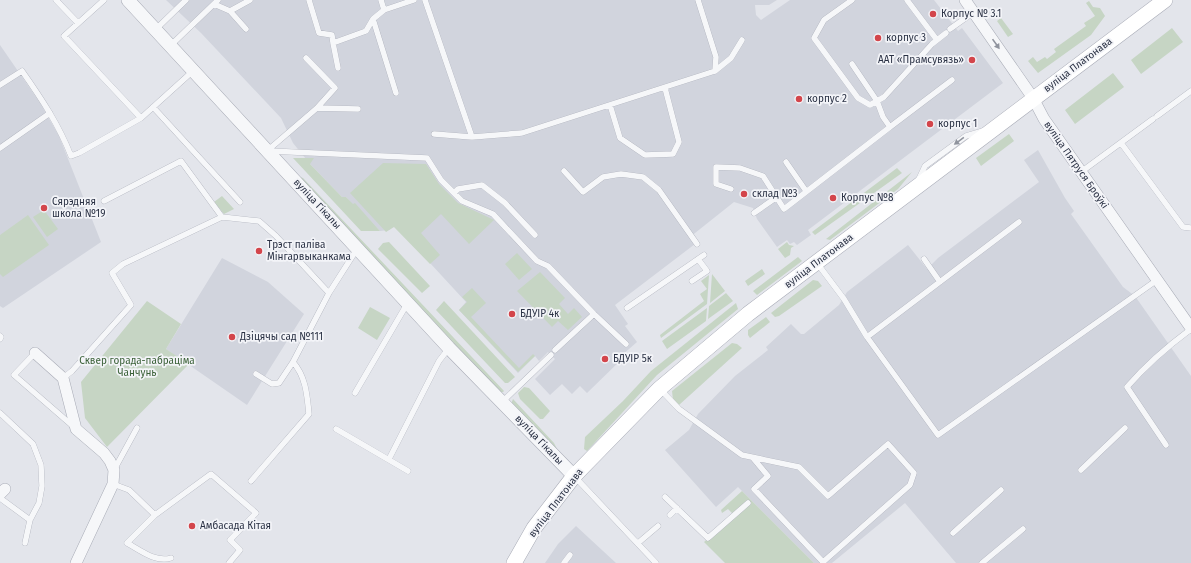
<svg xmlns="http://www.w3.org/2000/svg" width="1191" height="563" font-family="'Fira Sans',sans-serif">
	<rect width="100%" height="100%" fill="#e3e5eb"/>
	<!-- built -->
	<path fill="#d1d4dd" d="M166,0H777L769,5H755L756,15L761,20L790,0H934L958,31L962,28L1003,83L808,230L811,235L797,245L794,242L790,244L787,240L777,247L757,219L753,208L734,202L690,237L695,244L615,305L628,324L625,326L637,342L621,356L623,358L587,393L580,386L572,394L562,384L550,395L535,379L555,359L548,352L539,361L535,356L518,373L459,310L466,302L430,263L394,226L389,230L380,231L355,204L353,205L346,197H342L310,164L293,143L281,118L201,33Z
		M0,45L40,103L59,136L101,242L3,308L0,306Z
		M1038,150L1065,198L1074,211L1071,214L1123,287L1135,296L1191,376V563H956L905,503L832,563H814L738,487L716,507L665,450L689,430L698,414L735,376L768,350L766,347L791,324L801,334H804L839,305L847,292L908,245L927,269L938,258L1039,182L1024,160Z
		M222,258L268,282L304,314L247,405L166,349Z
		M576,526L616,563H545L558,544Z"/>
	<!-- green -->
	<path fill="#c6d5c4" d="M1089,1L1093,7L1100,8L1105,16L1091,35L1038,73L1028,61L1033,57L1037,62L1045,57L1047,59L1056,52L1054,49L1086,26L1084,23L1095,16L1086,3Z
		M1001,18L1013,34L1008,37L997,21Z
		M1172,28L1183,42L1141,74L1131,60Z
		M1113,73L1124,87L1075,124L1065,110Z
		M1009,134L1014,141L981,166L976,158Z
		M293,158H314L310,164L342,197H346L353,204L355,203L380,231H361Z
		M383,163L426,164L439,184L458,203L494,220L469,244L441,214L421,233L440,255L430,264L394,227L386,232L350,193Z
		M897,168L902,173L815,235L812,232Z
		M912,172L898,189L830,240L826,239Z
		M297,176L303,178L504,391L503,392H500L296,177Z
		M222,196L234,209L224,214L214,202Z
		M44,210L58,229L47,237L33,217Z
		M28,215L49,245L3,277L0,274V235Z
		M389,242L430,286L422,293L378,249L383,243Z
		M787,242L789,245L794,246L791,248L790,255L785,258L778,249Z
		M517,253L532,269L519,280L505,264Z
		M798,257L802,261L757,295L753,291Z
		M762,269L765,274L748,286L745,281Z
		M540,272L565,298L559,304L568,314L574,308L582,317L568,330L558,321L552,327L517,291Z
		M712,274L725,291L710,303Z
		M709,275L707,304L661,338L660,335L704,301L700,294L707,289L701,281Z
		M813,280L818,281L822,286L779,316L775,317L771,313Z
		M472,288L486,303L471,317L519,368L533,354L535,356L518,372L459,310L467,302L462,297Z
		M726,293L733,301L708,319L709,306Z
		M147,301L181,324L166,349L189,364L107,447L85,418L81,382Z
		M444,301L515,377L508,383H505L436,310Z
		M736,303L738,309L657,375L587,451L584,449L585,437L623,401L651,371Z
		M370,307L390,318L377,340L358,328Z
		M707,308L706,321L667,349L662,341Z
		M766,317L770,322L750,338L748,335V330Z
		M732,343L737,344L742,348L679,405L673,400L672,391Z
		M524,387L529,388L550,411L543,419H540L520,399L518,393Z
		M513,399L554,443L558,451L511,404Z
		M742,491L814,563H725L704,542L734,515L728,509L722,513L721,510Z"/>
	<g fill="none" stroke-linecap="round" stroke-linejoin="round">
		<!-- service casing -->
		<g stroke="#a8abb6" stroke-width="6">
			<path id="service" d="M56,0L78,23
				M104,0L64,36L141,118L193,71
				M309,0L319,33L332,35L333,43L366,31L373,19
				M381,0L384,10L414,0
				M425,0L472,137
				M852,0L824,20L814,38L858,98L870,105L884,97L932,44L946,33
				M907,0L937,40
				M214,4L230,11L250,0
				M384,10L373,19L396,93
				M230,11L246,29
				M950,29L974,12
				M155,30L186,0
				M333,43L338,68
				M170,46L218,0
				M852,64L877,101L883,117L890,127L952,80
				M715,71L731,58L742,40
				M0,85L22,71C41,98 59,125 71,156L79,153L141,118
				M610,105L620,138L645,155L673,154L679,142L665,88
				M153,107L240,202
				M317,108L358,109
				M1157,116L1191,91
				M434,134L472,137L522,133L715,71L716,57L698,0
				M1121,143L1183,227L1191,228
				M0,148L50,113
				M267,151L317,108L335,88L306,58
				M269,151L427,158L441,180L462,201L493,214L537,261L548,266L594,314L626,344
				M786,162L806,191
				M564,171L583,192L603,177L621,174L643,177L659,190L697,244
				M1081,172L1153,119
				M918,181L925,166L966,136L983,131
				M731,189L716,184V167L740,168L763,176L784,209L890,127
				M454,193L458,189L482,185L505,203L535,235
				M104,201L181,161L222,217
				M754,213L777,197
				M924,259L940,282
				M817,263L844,299L867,337L938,435L1157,280
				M692,281L707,271L698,259
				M627,308L704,255
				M0,336L1,337L0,339
				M867,337L1019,222
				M555,350L594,314
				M35,353L14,375L74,427
				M256,374L272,384L279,383L293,362
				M63,378L72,371L131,305L112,273L123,264L222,217L259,221L276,236L329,293
				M660,389L679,409L742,455L799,467L828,496L888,444L914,473L910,485L823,562L754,489L768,476L753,458
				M355,393L407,304
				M502,402L551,355
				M0,413L33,444L41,465L42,486L39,503L30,520L25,543
				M336,429L408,471
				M1166,445L1127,387C1146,365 1168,346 1191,329
				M389,459L439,361L449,348
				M114,470L137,428
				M1081,470L1125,428
				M575,477L656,563
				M251,481L309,414C307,395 306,377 293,362L329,293L357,249
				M113,484L129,490L155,515L127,543C140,550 156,563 171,558
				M665,497L708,538L748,503
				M0,498L30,520
				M155,515L211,474L256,513L230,540L240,550L229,563
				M670,515L677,508
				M953,533L1001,490
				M638,543L658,526
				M564,563L570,555
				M982,563L1023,529"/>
		</g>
		<!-- minor casing -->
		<g stroke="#a8abb6" stroke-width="12">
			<path id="minor" d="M965,0L1033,98L1044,119L1191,328
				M35,353L63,378L76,429L104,453L110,461L114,470L113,484L76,563
				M0,494L5,489"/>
		</g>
		<!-- tertiary casing -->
		<g stroke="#a8abb6" stroke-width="14">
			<path id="tertiary" d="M128,0L449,348L574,476"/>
		</g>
		<!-- secondary casing -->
		<g stroke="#a8abb6" stroke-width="16">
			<path id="secondary" d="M514,563L534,528L574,476L659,389L748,314L1165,0"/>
		</g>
		<!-- service -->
		<use href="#service" stroke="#f6f7f9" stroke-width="5.5"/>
		<!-- minor -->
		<use href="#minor" stroke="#f6f7f9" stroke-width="11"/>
		<!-- tertiary -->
		<use href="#tertiary" stroke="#f6f7f9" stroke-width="13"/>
		<!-- secondary -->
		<use href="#secondary" stroke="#fff" stroke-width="15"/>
	</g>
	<!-- one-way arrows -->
	<defs><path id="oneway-solid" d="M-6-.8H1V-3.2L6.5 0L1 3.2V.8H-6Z"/></defs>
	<g fill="#90949e">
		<use href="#oneway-solid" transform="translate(996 44) rotate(55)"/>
		<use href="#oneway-solid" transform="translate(959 141) rotate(144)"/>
	</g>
	<!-- markers -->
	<g fill="#d3454b" stroke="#f3f4f8" stroke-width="1.5">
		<circle cx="933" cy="14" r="4"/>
		<circle cx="878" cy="38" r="4"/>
		<circle cx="972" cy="60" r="4"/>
		<circle cx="799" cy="99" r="4"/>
		<circle cx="930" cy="124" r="4"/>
		<circle cx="744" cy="194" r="4"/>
		<circle cx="833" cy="198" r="4"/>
		<circle cx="44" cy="208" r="4"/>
		<circle cx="259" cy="251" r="4"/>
		<circle cx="512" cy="314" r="4"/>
		<circle cx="232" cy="337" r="4"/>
		<circle cx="605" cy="359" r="4"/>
		<circle cx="192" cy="526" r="4"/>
	</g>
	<g text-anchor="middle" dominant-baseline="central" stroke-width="3.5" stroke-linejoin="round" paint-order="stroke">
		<!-- poi labels -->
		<g font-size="10" fill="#2a3144" stroke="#f3f4f8" text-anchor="start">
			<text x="941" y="14">Корпус № 3.1</text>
			<text x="886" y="38">корпус 3</text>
			<text x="964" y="60" text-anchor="end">ААТ «Прамсувязь»</text>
			<text x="807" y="99">корпус 2</text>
			<text x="938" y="124">корпус 1</text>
			<text x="752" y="194">склад №3</text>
			<text x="841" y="198">Корпус №8</text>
			<text x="52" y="202">Сярэдняя<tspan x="52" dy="12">школа №19</tspan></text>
			<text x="267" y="245">Трэст паліва<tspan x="267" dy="12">Мінгарвыканкама</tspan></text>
			<text x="520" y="314">БДУІР 4к</text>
			<text x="240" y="337">Дзіцячы сад №111</text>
			<text x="613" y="359">БДУІР 5к</text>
			<text x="200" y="526">Амбасада Кітая</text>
		</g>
		<!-- street labels -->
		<g font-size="10" fill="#2a3144" stroke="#f3f4f8">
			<text transform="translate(1078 65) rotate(-37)">вуліца Платонава</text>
			<text transform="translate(1076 165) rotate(55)">вуліца Пятруся Броўкі</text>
			<text transform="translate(317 204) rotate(47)">вуліца Гікалы</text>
			<text transform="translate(819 261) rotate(-37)">вуліца Платонава</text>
			<text transform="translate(539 440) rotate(46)">вуліца Гікалы</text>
			<text transform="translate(556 503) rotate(-53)">вуліца Платонава</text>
		</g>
		<!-- park labels -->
		<g font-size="10" fill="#3a6037" stroke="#f3f4f8">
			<text x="137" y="361">Сквер горада-пабраціма<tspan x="137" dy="12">Чанчунь</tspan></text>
		</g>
	</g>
</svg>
